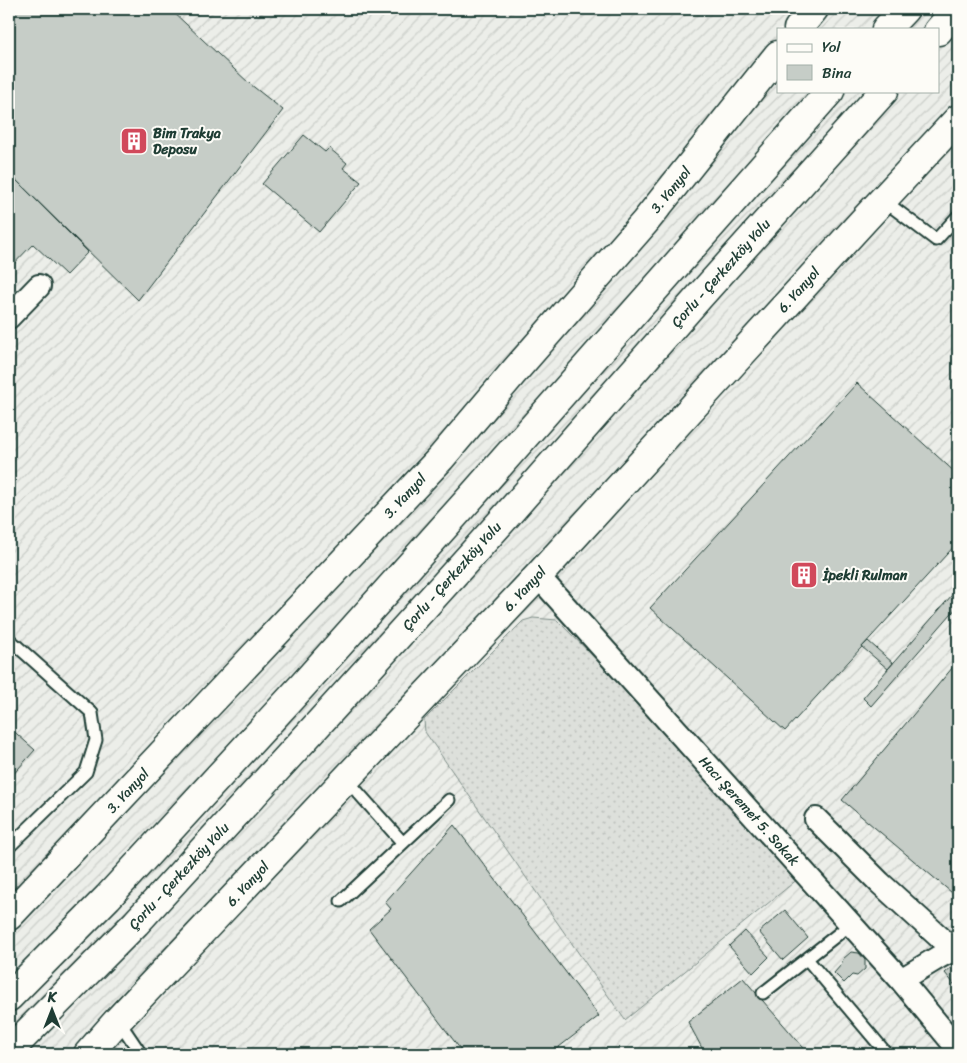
<svg xmlns="http://www.w3.org/2000/svg" width="967" height="1063" font-family="Sriracha,sans-serif">
	<defs>
		<pattern id="industrial-furrows" width="10" height="10" patternUnits="userSpaceOnUse" patternTransform="scale(1.25)"><rect width="10" height="10" fill="#eceee9"/><path d="M-1 1l2-2M0 10L10 0M9 11l2-2" fill="none" stroke="#cacdc8"/></pattern>
		<pattern id="grass-dots" width="8" height="8" patternUnits="userSpaceOnUse" patternTransform="scale(1.25)"><rect width="8" height="8" fill="#dde0db"/><path d="M2 2h.1M6 6h.1" fill="none" stroke="#bdc1bd" stroke-width="1.8" stroke-linecap="round"/></pattern>
	</defs>
	<rect width="100%" height="100%" fill="#fdfcf7"/>
	<filter id="ink" filterUnits="userSpaceOnUse"><feTurbulence type="fractalNoise" baseFrequency=".02" numOctaves="2"/><feDisplacementMap in="SourceGraphic" scale="10" xChannelSelector="R" yChannelSelector="G"/><feConvolveMatrix kernelMatrix="1 2 1 2 8 2 1 2 1" color-interpolation-filters="sRGB"/></filter>
	<g filter="url(#ink)">
		<!-- industrial -->
		<path fill="url(#industrial-furrows)" fill-rule="evenodd" d="M9,9H958V1054H9ZM778,29H938V91H778Z"/>
		<!-- grass -->
		<path fill="url(#grass-dots)" stroke="#7e8e88" d="M533,618L557,620L664,728L799,878L625,1020L425,732L424,720L523,621Z"/>
		<!-- building -->
		<path fill="#c6cdc7" stroke="#1f3d34" d="M9,9H170L250,84L283,110L138,300L9,173Z
			M304,135L325,152L329,148L347,163L343,168L361,182L319,232L262,184Z
			M9,173L88,252L66,275L33,244L9,269Z
			M857,383L958,475V542L785,731L650,608Z
			M958,588V606L871,706L863,698Z
			M868,641L893,663L888,669L862,647Z
			M958,661V898L842,800Z
			M9,678L14,683L9,688Z
			M9,727L35,750L9,779Z
			M454,825L599,1016L550,1054H464L369,929L391,909L385,902Z
			M785,910L808,938L783,960L759,932Z
			M745,931L769,957L753,973L729,946Z
			M851,952L859,953L865,960V969L857,976L852,975L844,983L834,973L841,965L843,959Z
			M955,964L958,968V989L945,973Z
			M743,978L809,1054H699L703,1050L688,1022Z"/>
		<g fill="none" stroke-linecap="round" stroke-linejoin="round">
			<!-- service casing -->
			<g stroke="#1f3d34" stroke-width="15">
				<path id="service" d="M883,200L936,240L958,216
					M9,639L92,713L96,740L86,772L9,847
					M346,779L403,843
					M341,901L449,800
					M807,959L887,1054
					M763,993L851,924
					M118,1020L141,1054"/>
			</g>
			<!-- minor casing -->
			<g stroke="#1f3d34" stroke-width="26">
				<path id="minor" d="M9,317L39,286
					M538,576L901,980L958,1049
					M816,819L880,883L958,954
					M901,980L939,957L958,947"/>
			</g>
			<!-- secondary casing -->
			<g stroke="#1f3d34" stroke-width="31">
				<path id="secondary" d="M798,29L814,9
					M9,916L441,458L513,373L645,222L778,55
					M88,1054L118,1020L538,576L864,220L958,119"/>
			</g>
			<!-- primary casing -->
			<g stroke="#1f3d34" stroke-width="31">
				<path id="primary" d="M886,29L905,9
					M938,31L957,9
					M9,997L108,897L303,685L472,496L830,91
					M9,1051L136,923L331,710L501,522L700,296L884,91"/>
			</g>
			<!-- service -->
			<use href="#service" stroke="#fdfcf7" stroke-width="11"/>
			<!-- minor -->
			<use href="#minor" stroke="#fdfcf7" stroke-width="22"/>
			<!-- secondary -->
			<use href="#secondary" stroke="#fdfcf7" stroke-width="28"/>
			<!-- primary -->
			<use href="#primary" stroke="#fdfcf7" stroke-width="28"/>
		</g>
	</g>
	<!-- icons -->
	<defs>
		<g id="building-square" transform="scale(1.4375)"><rect x="-9" y="-9" width="18" height="18" rx="4" fill="#d1495b" stroke="#fdfcf7"/><path d="M-4-6H4V6H1V3H-1V6H-4ZM-2.5-4.3h1.7v1.8h-1.7ZM.8-4.3h1.7v1.8H.8ZM-2.5-1h1.7V.8h-1.7ZM.8-1h1.7V.8H.8Z" fill="#fff"/></g>
	</defs>
	<g fill-rule="evenodd">
		<use href="#building-square" x="134" y="141"/>
		<use href="#building-square" x="804" y="575"/>
	</g>
	<g text-anchor="middle" dominant-baseline="central" stroke-width="4" stroke-linejoin="round" paint-order="stroke">
		<!-- poi labels -->
		<g font-size="14" font-weight="bold" fill="#1f3d34" stroke="#fdfcf7" text-anchor="start">
			<text x="153" y="133">Bim Trakya<tspan x="153" dy="16">Deposu</tspan></text>
			<text x="823" y="575">İpekli Rulman</text>
		</g>
		<!-- street labels -->
		<g font-size="14" fill="#1f3d34" stroke="#fdfcf7">
			<text transform="translate(671 190) rotate(-51)">3. Yanyol</text>
			<text transform="translate(721 273) rotate(-48)">Çorlu - Çerkezköy Yolu</text>
			<text transform="translate(799 290) rotate(-48)">6. Yanyol</text>
			<text transform="translate(405 496) rotate(-47)">3. Yanyol</text>
			<text transform="translate(452 576) rotate(-48)">Çorlu - Çerkezköy Yolu</text>
			<text transform="translate(525 589) rotate(-47)">6. Yanyol</text>
			<text transform="translate(128 791) rotate(-47)">3. Yanyol</text>
			<text transform="translate(749 811) rotate(48)">Hacı Şeremet 5. Sokak</text>
			<text transform="translate(179 876) rotate(-47)">Çorlu - Çerkezköy Yolu</text>
			<text transform="translate(248 884) rotate(-47)">6. Yanyol</text>
		</g>
	</g>
	<!-- margin -->
	<rect width="967" height="1063" fill="none" stroke="#fdfcf7" stroke-width="30"/>
	<rect x="15" y="15" width="937" height="1033" fill="none" stroke="#1f3d34" stroke-width="2" filter="url(#ink)"/>
	<!-- legend -->
	<rect x="777" y="28" width="162" height="65" fill="#fdfcf7" stroke="#a4b0a9"/>
	<rect x="787" y="44" width="25" height="8" fill="#fdfcf7" stroke="#a4b0a9"/>
	<text x="822" y="52" font-size="15" fill="#1f3d34">Yol</text>
	<rect x="787" y="65" width="25" height="15" fill="#c6cdc7" stroke="#a4b0a9"/>
	<text x="822" y="78" font-size="15" fill="#1f3d34">Bina</text>
	<!-- north arrow -->
	<g transform="translate(52 1010)" stroke="#fdfcf7" stroke-width="4" paint-order="stroke">
	<path d="M0-4L9 19L0 12L-9 19Z" fill="#1f3d34"/>
	<text y="-8" font-size="14" font-weight="bold" text-anchor="middle" fill="#1f3d34">K</text>
	</g>
</svg>
